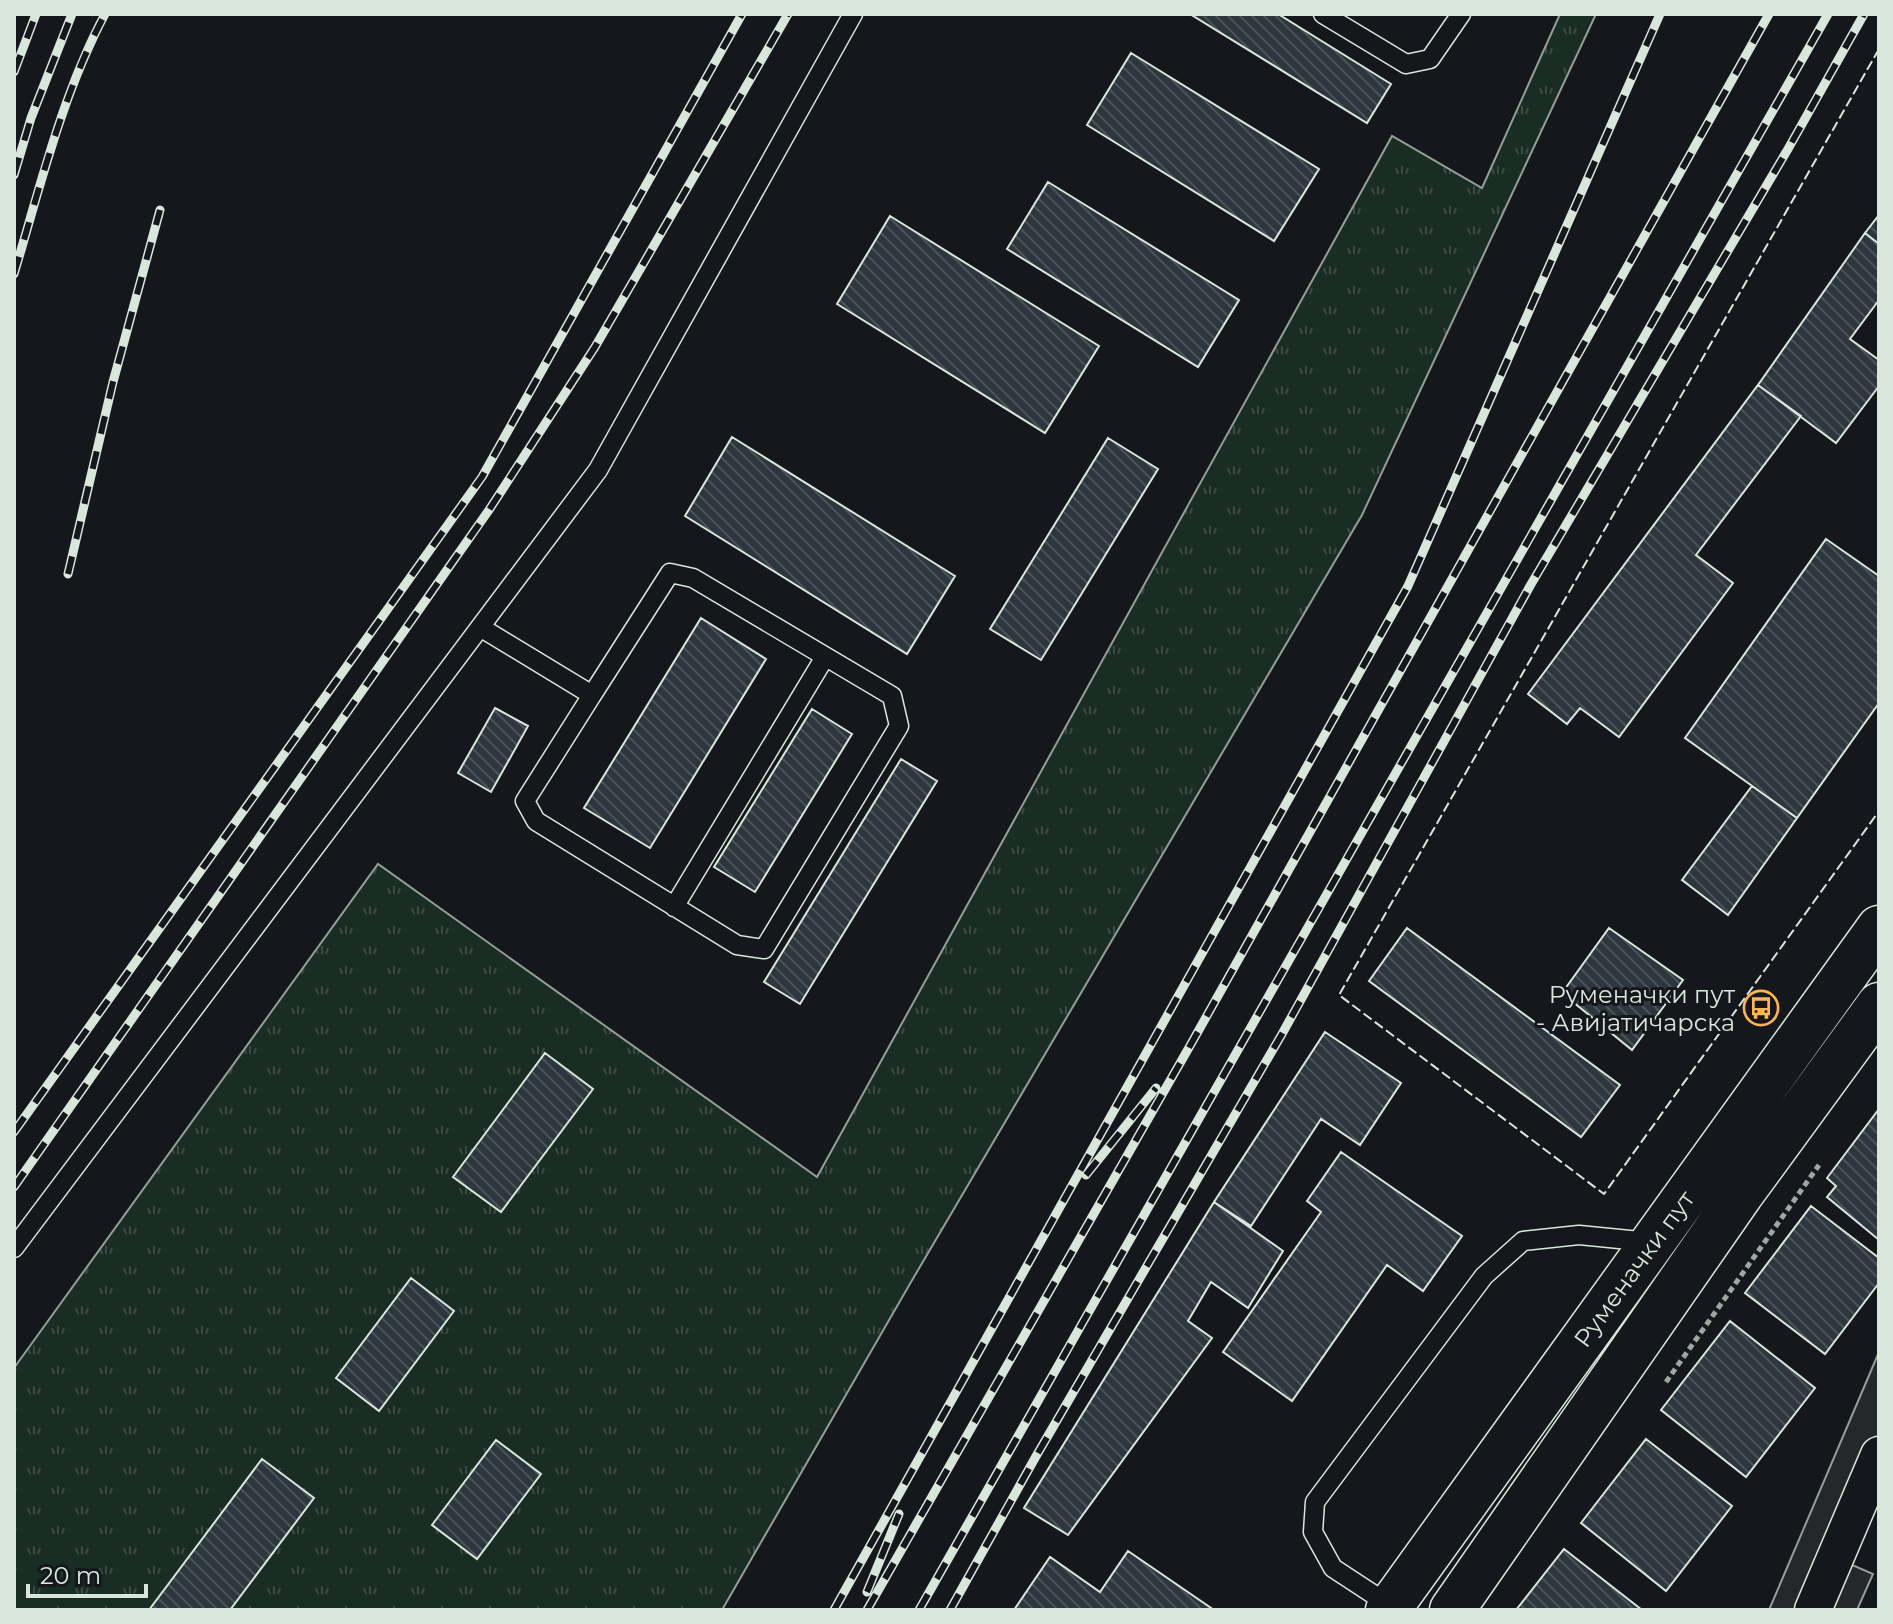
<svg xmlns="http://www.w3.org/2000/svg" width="1893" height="1624" font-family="Montserrat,sans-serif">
	<defs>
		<pattern id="grass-tufts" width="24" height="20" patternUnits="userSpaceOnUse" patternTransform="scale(2)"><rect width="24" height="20" fill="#1a2d24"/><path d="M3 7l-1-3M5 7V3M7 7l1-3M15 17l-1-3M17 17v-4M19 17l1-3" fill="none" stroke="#3b4b43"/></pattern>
		<pattern id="building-back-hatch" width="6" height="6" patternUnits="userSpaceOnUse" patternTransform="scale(2)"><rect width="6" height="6" fill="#2c363c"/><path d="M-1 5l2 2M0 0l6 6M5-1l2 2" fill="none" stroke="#4a5358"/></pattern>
	</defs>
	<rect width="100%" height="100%" fill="#14181c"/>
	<!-- grass -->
	<path fill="url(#grass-tufts)" stroke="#939e99" stroke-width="2" d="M1560,14H1596L1362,515L911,1282L722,1610H14V1368L378,864L817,1177L1392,136L1482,188Z"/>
	<!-- parking -->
	<path fill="#24282b" stroke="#939e99" stroke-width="2" d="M1879,1352V1455L1836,1558L1873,1574L1857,1610H1769Z"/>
	<!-- building -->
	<path fill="url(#building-back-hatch)" stroke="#d8e6dc" stroke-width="2" d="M1190,14H1278L1391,84L1367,123Z
		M1131,53L1319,169L1274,241L1087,125Z
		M1048,182L1239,300L1198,367L1007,249Z
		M1879,215V244L1865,233Z
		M890,216L1099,346L1045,433L837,304Z
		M1865,233L1879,244V300L1850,339L1879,360V386L1836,443L1758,385Z
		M1758,385L1801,416L1696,555L1733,583L1619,737L1580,708L1567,724L1528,694Z
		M732,437L955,576L907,654L685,516Z
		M1108,438L1158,469L1041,660L990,629Z
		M1826,539L1879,576V703L1797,818L1685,738Z
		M701,618L766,659L650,848L584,808Z
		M495,708L528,726L491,792L458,773Z
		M812,709L852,734L755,892L714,867Z
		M901,759L937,781L800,1004L764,982Z
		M1752,786L1797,818L1728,915L1682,880Z
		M1407,928L1620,1085L1581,1137L1369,981Z
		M1609,928L1683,980L1632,1050L1562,993Z
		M1325,1032L1401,1083L1360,1145L1321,1119L1251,1226L1214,1202Z
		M545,1053L593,1089L501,1212L453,1177Z
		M1879,1109V1240L1827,1197L1836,1186L1827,1178Z
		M1341,1152L1462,1236L1423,1291L1387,1265L1292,1401L1223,1352L1321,1212L1307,1201Z
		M1214,1202L1283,1251L1248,1308L1211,1282L1188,1321L1212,1338L1068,1535L1024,1508Z
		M1811,1206L1879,1258V1283L1825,1354L1745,1293Z
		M411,1278L454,1311L379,1411L336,1378Z
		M1730,1321L1815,1388L1746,1477L1661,1410Z
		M1646,1439L1732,1506L1666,1591L1581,1523Z
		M496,1440L541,1474L477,1559L432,1525Z
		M262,1459L314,1498L230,1610H149Z
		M1564,1549L1642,1610H1516Z
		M1128,1551L1214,1610H1014L1050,1557L1100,1592Z"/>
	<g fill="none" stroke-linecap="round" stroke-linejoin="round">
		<!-- lane casing -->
		<g stroke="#d8e6dc" stroke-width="21">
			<path id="lane" d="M1323,14L1406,64L1430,59L1461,14
				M480,627L592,695L525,801L536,821L737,945L764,949L899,726L892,696L693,578L670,573L592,695
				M674,907L825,657
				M14,1248L598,470L853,14
				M1391,1606L1333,1568L1313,1532L1315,1502L1484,1276L1523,1241L1579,1235L1650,1242"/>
		</g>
		<!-- street casing -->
		<g stroke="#d8e6dc" stroke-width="39">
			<path id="street" d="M1813,1610L1879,1455"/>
		</g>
		<!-- secondary casing -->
		<g stroke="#d8e6dc" stroke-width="47">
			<path id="secondary" d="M1388,1610L1879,928
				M1452,1610L1741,1194L1879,1005"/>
		</g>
		<!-- path -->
		<path stroke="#9da8a2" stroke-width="5" stroke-dasharray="6 4" stroke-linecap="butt" d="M1666,1382L1819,1165"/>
		<!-- lane -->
		<use href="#lane" stroke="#14181c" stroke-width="18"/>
		<!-- street -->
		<use href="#street" stroke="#14181c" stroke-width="36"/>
		<!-- secondary -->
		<use href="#secondary" stroke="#14181c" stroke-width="44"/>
		<!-- rail casing -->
		<g stroke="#d8e6dc" stroke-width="9">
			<path id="rail" d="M14,72L36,14
				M14,175L31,118L72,14
				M14,274C40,187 62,95 105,14
				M68,574L113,382L160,210
				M14,1132L482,477L742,14
				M1086,1175L1156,1088
				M14,1187L489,510L595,347L788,14
				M867,1592L899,1514
				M834,1610L1408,586L1660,14
				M867,1610L1191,1044L1769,14
				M919,1610L1828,14
				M950,1610L1035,1458L1282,1034L1530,586L1788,149L1864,14"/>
		</g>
		<!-- rail -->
		<use href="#rail" stroke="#14181c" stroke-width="6" stroke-dasharray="18" stroke-linecap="butt"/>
		<!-- fence -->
		<path stroke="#d8e6dc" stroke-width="2" stroke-dasharray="10 4" stroke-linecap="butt" d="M1879,49L1339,995L1604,1194L1879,811"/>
	</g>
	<!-- icons -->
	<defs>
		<g id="bus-ring" transform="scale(1.8)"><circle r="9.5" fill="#14181c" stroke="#ffb74d" stroke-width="1.5"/><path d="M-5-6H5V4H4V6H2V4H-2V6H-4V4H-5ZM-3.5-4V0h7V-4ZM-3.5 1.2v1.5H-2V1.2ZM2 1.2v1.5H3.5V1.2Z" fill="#ffb74d"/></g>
	</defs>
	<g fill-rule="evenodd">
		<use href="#bus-ring" x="1761" y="1008"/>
	</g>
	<g text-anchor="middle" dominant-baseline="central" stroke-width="6" stroke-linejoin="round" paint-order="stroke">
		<!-- poi labels -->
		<g font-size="24" fill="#d8e6dc" stroke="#14181c" text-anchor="end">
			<text x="1735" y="994">Руменачки пут<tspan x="1735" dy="28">- Авијатичарска</tspan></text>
		</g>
		<!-- street labels -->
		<g font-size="24" fill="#d8e6dc" stroke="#14181c">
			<text transform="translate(1634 1269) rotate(-54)">Руменачки пут</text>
		</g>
	</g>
	<!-- border -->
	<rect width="1893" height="1624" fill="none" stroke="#d8e6dc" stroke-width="32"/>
	<!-- scale -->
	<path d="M28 1584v12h118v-12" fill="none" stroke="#d8e6dc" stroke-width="4"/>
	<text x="40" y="1584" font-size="24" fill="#d8e6dc" stroke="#14181c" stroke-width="6" paint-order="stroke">20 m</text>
</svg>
